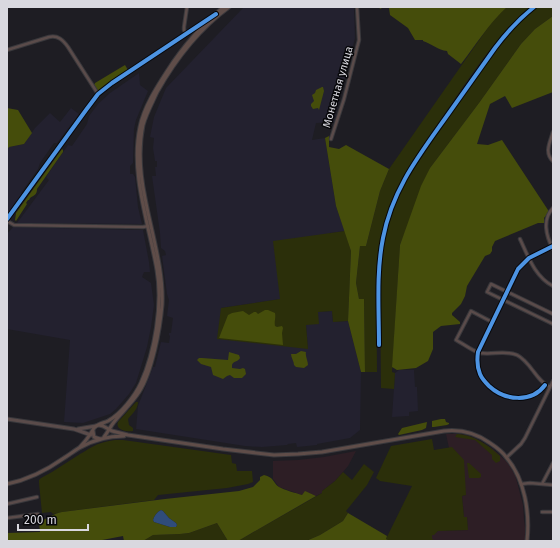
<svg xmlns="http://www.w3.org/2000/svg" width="560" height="548" font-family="'Fira Sans',sans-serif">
	<rect width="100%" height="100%" fill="#1e1d23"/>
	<!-- commercial -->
	<path fill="#2d1e25" d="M446,434H459L466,435L475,438L493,449L508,463L515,475L517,482L523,505L524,520L525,527V541H433V540L432,539L431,535L434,534L438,531L468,530L467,517H464L462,496L466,495L454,450L452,448H449Z
		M356,451L348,466L343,472L335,481L322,491V493L316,496L305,492L302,495L279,487L273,479V461L298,460L324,457Z"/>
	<!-- built -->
	<path fill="#23212f" d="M244,7H354L355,38L334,122L316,123L312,140L325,138L336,206L345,231L330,233L281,299L221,308L308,349L306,325L318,312L332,311L333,322L348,321L361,372L360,430L350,438L317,444V445L297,447L296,443L288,444L287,445L262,447L245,446L136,429L138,406L153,367H155L161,342L169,343L170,336L169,335V333H171L173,318L167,316L169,300L167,294L162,256L166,255L165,251L161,248L160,233L152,176H156L155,167H157V161H155L153,148L154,138L150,137L154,117L166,88Z
		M139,73L140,85L148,91L136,120L134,129L133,163L130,166V174H133L135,177L138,207L142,224L17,223L49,180L46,177L68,145L72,146L87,124L89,116L98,104L110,93Z
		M71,108L79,114L57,143H54L40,163L38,169L21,193L23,194L7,215V183L8,181L7,150L9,147L24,144L35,128L50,113L60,122Z
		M13,227L143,230L149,262L150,272H144L142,277L151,283L154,305L151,327L147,347L136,383L129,394L116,409L110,414L83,423L64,422L70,340L7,329V234Z
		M399,370H414L415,387H417L418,411L409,412V416L392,417L395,373Z"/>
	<!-- green -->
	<path fill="#2b2f0a" d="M507,7H530C498,34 474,71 450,106C421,148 390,187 381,239C374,281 377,329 377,372H365L364,299H359L356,283L360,246H366L380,191L389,169L489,26L499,14Z
		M537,7H553V16L535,29L521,44L479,103L430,168L400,245L392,372L395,373L394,389L381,388L380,283L381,262L384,239L387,224L394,204L406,176L437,132L499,46L510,31L526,16Z
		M345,231L351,251L348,321L333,322L332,311L318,312L319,324L306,325L308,349L217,339L221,308L280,299L273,241Z
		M136,402H138C138,409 132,414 128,419L129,425L133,428V431C127,432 115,430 118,422Z
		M457,434C474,435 488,445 500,456V461L496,463L492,459V455L475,440L455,437Z
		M432,439L434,450L452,447L464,460L466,495L462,496L464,517H467L468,530L438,531L434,535H432V539H433V541H390L386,539L412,486L380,481L376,478L391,446Z
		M115,440H123L231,455L232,463L236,464L237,471H252L253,482L248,484L227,488L158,495L154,500L62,512L53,514L51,512L42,513L39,483V480L41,478L52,472L80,454C85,452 87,449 92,447C99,443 107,441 115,440Z
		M467,463H469L481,474V477L479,478H469Z
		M364,464L374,472L367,485L346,511L348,513L343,521L320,535L306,541H238L322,493V491L335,481L343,472L352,480Z
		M217,523L228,541H143L153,535L180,534L189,533Z"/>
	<!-- forest -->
	<path fill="#454d0b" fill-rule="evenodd" d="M379,7H507C489,23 476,45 461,64L448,54L447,51C438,50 432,44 423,41V40H415L408,28L390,15L389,8L384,7L380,9Z
		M553,16V92L512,108L505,96L490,104L477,144L488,145L502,140L548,210L549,212L544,218V223H538L495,241L492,247V251L490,254L485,256L467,286L465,296L461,304L452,313V315L460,322V324L441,326L433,332V349L428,361L416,368L397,370L392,367L400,245L421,186L430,168L479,103L521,44L535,29Z
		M125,65L128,70L109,82L98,91C96,90 94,88 94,85L95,83Z
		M322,87H323L324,91L319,110L318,108L313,109L311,106V104L314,101L312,95L315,93L316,90Z
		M7,108L18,110L32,133L24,144L9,147L7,150Z
		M329,136V147L339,149L346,145L389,169L380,191L366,246H360L356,283L359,299H364L365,372H361L348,321L351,251L336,206L325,138Z
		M62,149L63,150V152L37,189C37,195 34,195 30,198L29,200H28L26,203L27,204L16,221L15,220L16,213Z
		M265,310H268L275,313C276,318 274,321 275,326L277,327L282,326L283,328L282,333L283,345L219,338L228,315L232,313L243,311L249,315L254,312H256L258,314Z
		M301,351L306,352C305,356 308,361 308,365L304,368L296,367L294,365C294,361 291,358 291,354H296Z
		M229,352L239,355L240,358C238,362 233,361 232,365V368L240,369L243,368L245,369L246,374L242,378H234L230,375L227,376L223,379L213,375L211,367L201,364L197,360L199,358H202L228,360Z
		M441,419H445L446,422L449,423V424L447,425L434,427H432V421Z
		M427,422L426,428L422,430L399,435L398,434L402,428Z
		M264,475C274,477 273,483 279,487C284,490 296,493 302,495L305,491L316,496L238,541H228L217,523L189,533L180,534L153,535L143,541H124L123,536L97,541H7V533L40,532L39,522C48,518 53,514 62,512L165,499L239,491L253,487L260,480V477ZM161,510L163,511L169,518L176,523L177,525L176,527H170L154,522L153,520C154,516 157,512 161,510Z
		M348,513L387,536L386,539L390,541H306L320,535L343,521Z"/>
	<!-- water -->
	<path fill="#2f4c7b" d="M161,510L163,511L169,518L176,523L177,525L176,527H170L154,522L153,520C154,516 157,512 161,510Z"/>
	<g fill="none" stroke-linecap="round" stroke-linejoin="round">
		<!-- minor casing -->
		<g stroke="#39383c" stroke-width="4.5">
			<path id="minor" d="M186,33L184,30V27L187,7
				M7,50L49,37C58,35 63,40 68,47L98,94
				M553,132C550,142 544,153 553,161
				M331,139L344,99L359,40L357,7
				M553,208C542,219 546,236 553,249
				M7,221L14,225L143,227L148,226
				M520,239C528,256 535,277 553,286
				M553,314L491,284L487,292L553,324
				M492,322L471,311L456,340C462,343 474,352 480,353C493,355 505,350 517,355C531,362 536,381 550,387
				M379,345C379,310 376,273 383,238C392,191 417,158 444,120C461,96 478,72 495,48C507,32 519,19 534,7
				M545,385C532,403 505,401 489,386C486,383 482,379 480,374C477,367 477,359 478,352L518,269L529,258L553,246
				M507,457L521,444L525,438L553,381
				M521,484L530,483L553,485
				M542,484L553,463
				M7,504L37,497
				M542,512H553
				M7,518L38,514"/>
		</g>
		<!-- tertiary casing -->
		<g stroke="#39383c" stroke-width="5">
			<path id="tertiary" d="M7,219L86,110L98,94L112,83L210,18
				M7,419L74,429L91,435
				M78,429L96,426"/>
		</g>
		<!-- secondary casing -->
		<g stroke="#39383c" stroke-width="5">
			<path id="secondary" d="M99,425L103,426L112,431L128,435L223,449L274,455L298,454L322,452L444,431C462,429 476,433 490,443C496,447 502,451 506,457C525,479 530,513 527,541
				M93,431L94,437L100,439
				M104,437C108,432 110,427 114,422C122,412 132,403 139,392C152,372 160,329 162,305C164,271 151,231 145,198C140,174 138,149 143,125C146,114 152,103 157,92C175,60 199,29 229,7
				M80,447C84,443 88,438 91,433C91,433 94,428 94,428C97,424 104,423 108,421C121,414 135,396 141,383C155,352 163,304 157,270C149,224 130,173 140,127C144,107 157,87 168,70C182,48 204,22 224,7
				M7,484C27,480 47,470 64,458C69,455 74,451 79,448C93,440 108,436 124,436"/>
		</g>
		<!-- minor -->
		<use href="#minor" stroke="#5a4b4a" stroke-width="2.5"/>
		<!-- tertiary -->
		<use href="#tertiary" stroke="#5a4b4a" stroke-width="3"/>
		<!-- secondary -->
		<use href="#secondary" stroke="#5f4d49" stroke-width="3"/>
		<!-- cycleway casing -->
		<g stroke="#07070a" stroke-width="6">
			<path id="cycleway" d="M7,219L86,110L98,94L112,83L216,14
				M379,345C379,310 376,273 383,238C392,191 417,158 444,120C461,96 478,72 495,48C507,32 519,19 534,7
				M545,385C532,403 505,401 489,386C486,383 482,379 480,374C477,367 477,359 478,352L518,269L529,258L553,246"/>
		</g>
		<!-- cycleway -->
		<use href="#cycleway" stroke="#4d94e3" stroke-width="4"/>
	</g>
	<g text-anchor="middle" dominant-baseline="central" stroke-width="3" stroke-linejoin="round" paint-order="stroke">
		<!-- street labels -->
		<g font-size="11" fill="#d9d8df" stroke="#07070a">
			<text transform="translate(338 87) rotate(-74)">Монетная улица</text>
		</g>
	</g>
	<!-- border -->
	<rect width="560" height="548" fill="none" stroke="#d9d8df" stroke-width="16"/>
	<!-- scale -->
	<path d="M18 524v6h70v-6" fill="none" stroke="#d9d8df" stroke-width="2"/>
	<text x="24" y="524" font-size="12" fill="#d9d8df" stroke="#07070a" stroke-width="3" paint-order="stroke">200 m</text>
</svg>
